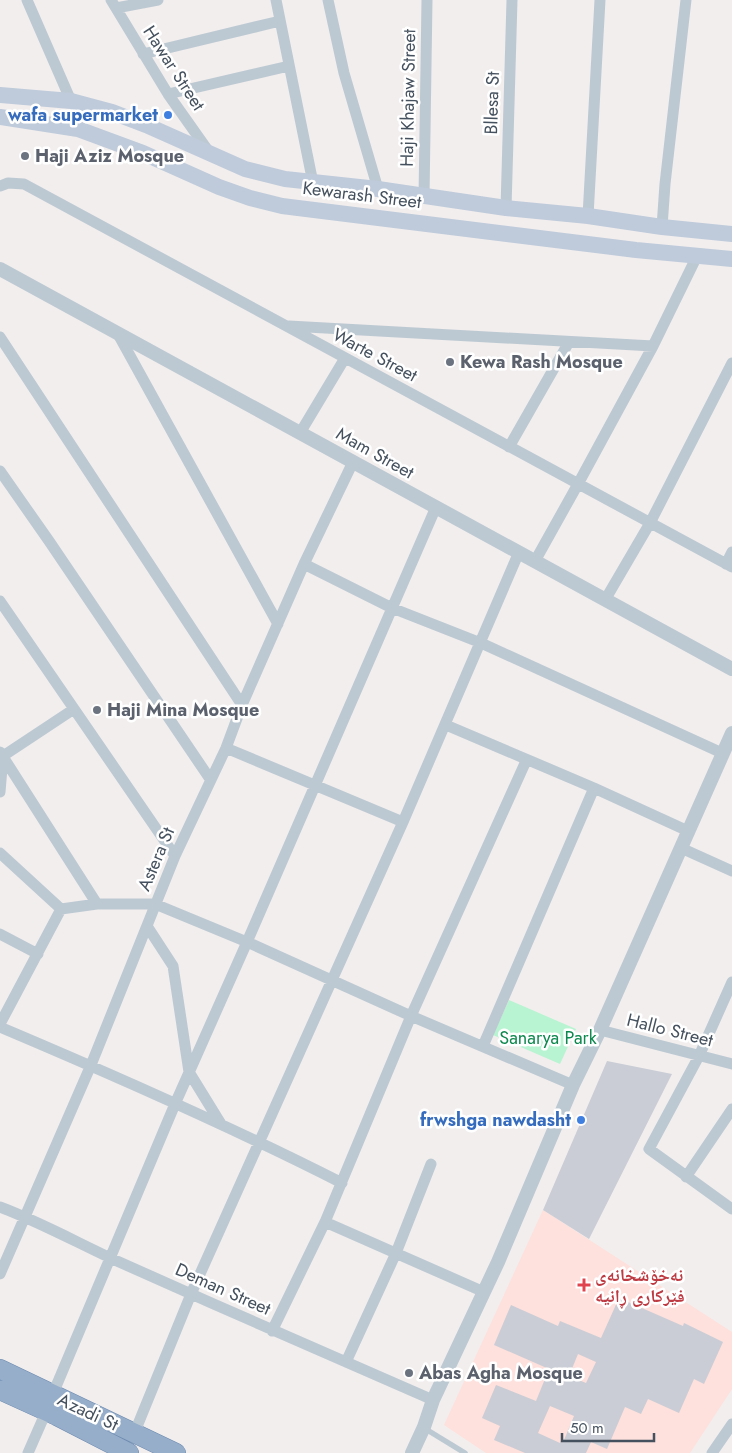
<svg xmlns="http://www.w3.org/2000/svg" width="732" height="1453" font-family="Jost,'Noto Naskh Arabic',sans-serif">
	<rect width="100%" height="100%" fill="#f2eeee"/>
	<!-- medical -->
	<path fill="#fee0dc" d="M543,1210L732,1332V1389L690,1453H486L444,1425Z"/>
	<!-- green -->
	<path fill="#b8f4d1" d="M509,1000L576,1029L560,1064L493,1035Z"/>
	<!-- building -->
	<path fill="#cacdd5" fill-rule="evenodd" d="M607,1061L672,1074L589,1239L543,1210Z
		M619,1298L683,1326L684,1323L723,1342L704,1384L694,1379L679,1413L648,1399L641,1414L625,1407L607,1449L591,1442L586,1453H525L494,1440L500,1426L482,1418L496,1385L536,1401L549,1369L494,1345L511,1305L558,1326L560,1321L601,1338ZM578,1354L596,1362L586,1383L569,1376ZM550,1406L574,1416L564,1440L562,1439L560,1443L538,1433Z"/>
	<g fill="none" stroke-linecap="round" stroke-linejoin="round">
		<!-- trunk casing -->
		<g stroke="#6c8aaf" stroke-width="20">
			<path id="trunk" d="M0,1369L176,1453
				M0,1390L57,1416L129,1453"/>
		</g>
		<!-- service -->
		<path stroke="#bdc9d2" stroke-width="5.5" d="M424,1428L465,1453"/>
		<!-- minor -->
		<path stroke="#bdc9d2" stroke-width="11" d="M27,0L71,101
			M111,0L168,94L209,152
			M276,0L313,183
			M328,0L344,73L378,189
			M116,8L158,0
			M143,54L280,21
			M168,94L289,66
			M0,186L8,183L24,184L732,567
			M424,197L427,0
			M506,208L512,0
			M588,216L600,0
			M662,227L665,184L686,0
			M289,326L653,346
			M118,334L278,624
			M0,337L242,705
			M300,433L345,358
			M509,447L569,342
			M0,471L49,541L210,779
			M535,561L578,484L653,346L697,256
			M304,564L392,608L481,643L722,753
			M726,564L732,552
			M605,600L650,523L732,363
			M0,601L175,856
			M446,725L594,788L688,831
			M226,748L403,822
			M0,752L97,904
			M0,792L3,756L74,709
			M681,848L732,871
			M0,853L61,909L97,904H155L247,942L411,1016L573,1085
			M147,926L173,966L189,1072L221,1124
			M0,934L38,954
			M732,982L699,1056L649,1149L732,1209
			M0,1024L61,909
			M0,1027C116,1076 230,1126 342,1183
			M600,1030L732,1064
			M483,1046L594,788
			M686,1177L732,1109
			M0,1207C40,1222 78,1243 117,1261C222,1308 327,1354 433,1400
			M325,1222L484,1292
			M0,1274L91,1065L175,856L226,748L242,705L304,564L353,462
			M272,1331L325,1222L411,1016L526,761
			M346,1362L396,1253L431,1164
			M52,1396L175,1104L247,942L436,507
			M134,1434L191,1294L403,822L519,552
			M28,1453L46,1412
			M712,1453L732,1424"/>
		<!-- tertiary -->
		<path stroke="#bdc9d2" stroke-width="14" d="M0,269L732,669
			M412,1453L424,1427L433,1400L498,1262L573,1085L600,1030L732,733"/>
		<!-- secondary -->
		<path stroke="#bfcbda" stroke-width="16" d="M0,95L71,101L112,112L146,125L245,169L285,179L378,189L506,208L588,216L662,227L732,234
			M0,117L78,129L143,153L219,187L250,198L282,206L636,250L732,259"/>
		<!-- trunk -->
		<use href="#trunk" stroke="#96aeca" stroke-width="19"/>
	</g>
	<!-- markers -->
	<g fill="#3f7fe0" stroke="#fff" stroke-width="2">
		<circle cx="168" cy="115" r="5"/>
		<circle cx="581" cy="1120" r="5"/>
	</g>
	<g fill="#6b7280" stroke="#fff" stroke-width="2">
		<circle cx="25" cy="156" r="5"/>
		<circle cx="450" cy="362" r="5"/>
		<circle cx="97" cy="710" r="5"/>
		<circle cx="409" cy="1373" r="5"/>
	</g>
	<path fill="#e0444e" stroke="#fff" stroke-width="2" d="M581.5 1277.5h5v5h5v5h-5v5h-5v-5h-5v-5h5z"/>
	<g text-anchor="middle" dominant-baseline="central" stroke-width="5" stroke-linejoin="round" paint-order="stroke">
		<!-- street labels -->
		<g font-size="18" fill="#45515e" stroke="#fff">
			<text transform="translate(174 68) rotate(57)">Hawar Street</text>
			<text transform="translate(408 98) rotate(-89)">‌Haji Khajaw Street</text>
			<text transform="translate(492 103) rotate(-88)">Bllesa St</text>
			<text transform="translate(362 195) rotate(7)">Kewarash Street</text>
			<text transform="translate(375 355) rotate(28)">Warte Street</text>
			<text transform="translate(375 453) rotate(29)">Mam Street</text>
			<text transform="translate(156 859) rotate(-67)">Astera St</text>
			<text transform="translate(670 1030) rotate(14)">Hallo Street</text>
			<text transform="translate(223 1289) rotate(24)">Deman Street</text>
			<text transform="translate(88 1412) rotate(25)">Azadi St</text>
		</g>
		<!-- shop labels -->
		<g font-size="18" font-weight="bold" fill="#366cbe" stroke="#fff" text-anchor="end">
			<text x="158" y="115">wafa supermarket</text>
			<text x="571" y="1120">frwshga nawdasht</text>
		</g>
		<!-- worship labels -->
		<g font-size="18" font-weight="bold" fill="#5b616d" stroke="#fff" text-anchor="start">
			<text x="35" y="156">Haji Aziz Mosque</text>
			<text x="460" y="362">Kewa Rash Mosque</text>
			<text x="107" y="710">Haji Mina Mosque</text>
			<text x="419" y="1373">Abas Agha Mosque</text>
		</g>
		<!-- park labels -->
		<g font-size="18" fill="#0d884e" stroke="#fff">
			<text x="548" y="1038">Sanarya Park</text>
		</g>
		<!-- health labels -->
		<g font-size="18" font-weight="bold" fill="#be3a42" stroke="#fff" text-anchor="start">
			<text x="595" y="1275">نەخۆشخانەی<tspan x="595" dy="21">فێرکاری ڕانیە</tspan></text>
		</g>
	</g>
	<!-- scale -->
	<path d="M562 1433v8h92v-8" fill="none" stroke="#45515e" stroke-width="2.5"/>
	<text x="570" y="1433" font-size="15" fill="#45515e" stroke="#ffffff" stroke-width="4" paint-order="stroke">50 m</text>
</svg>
